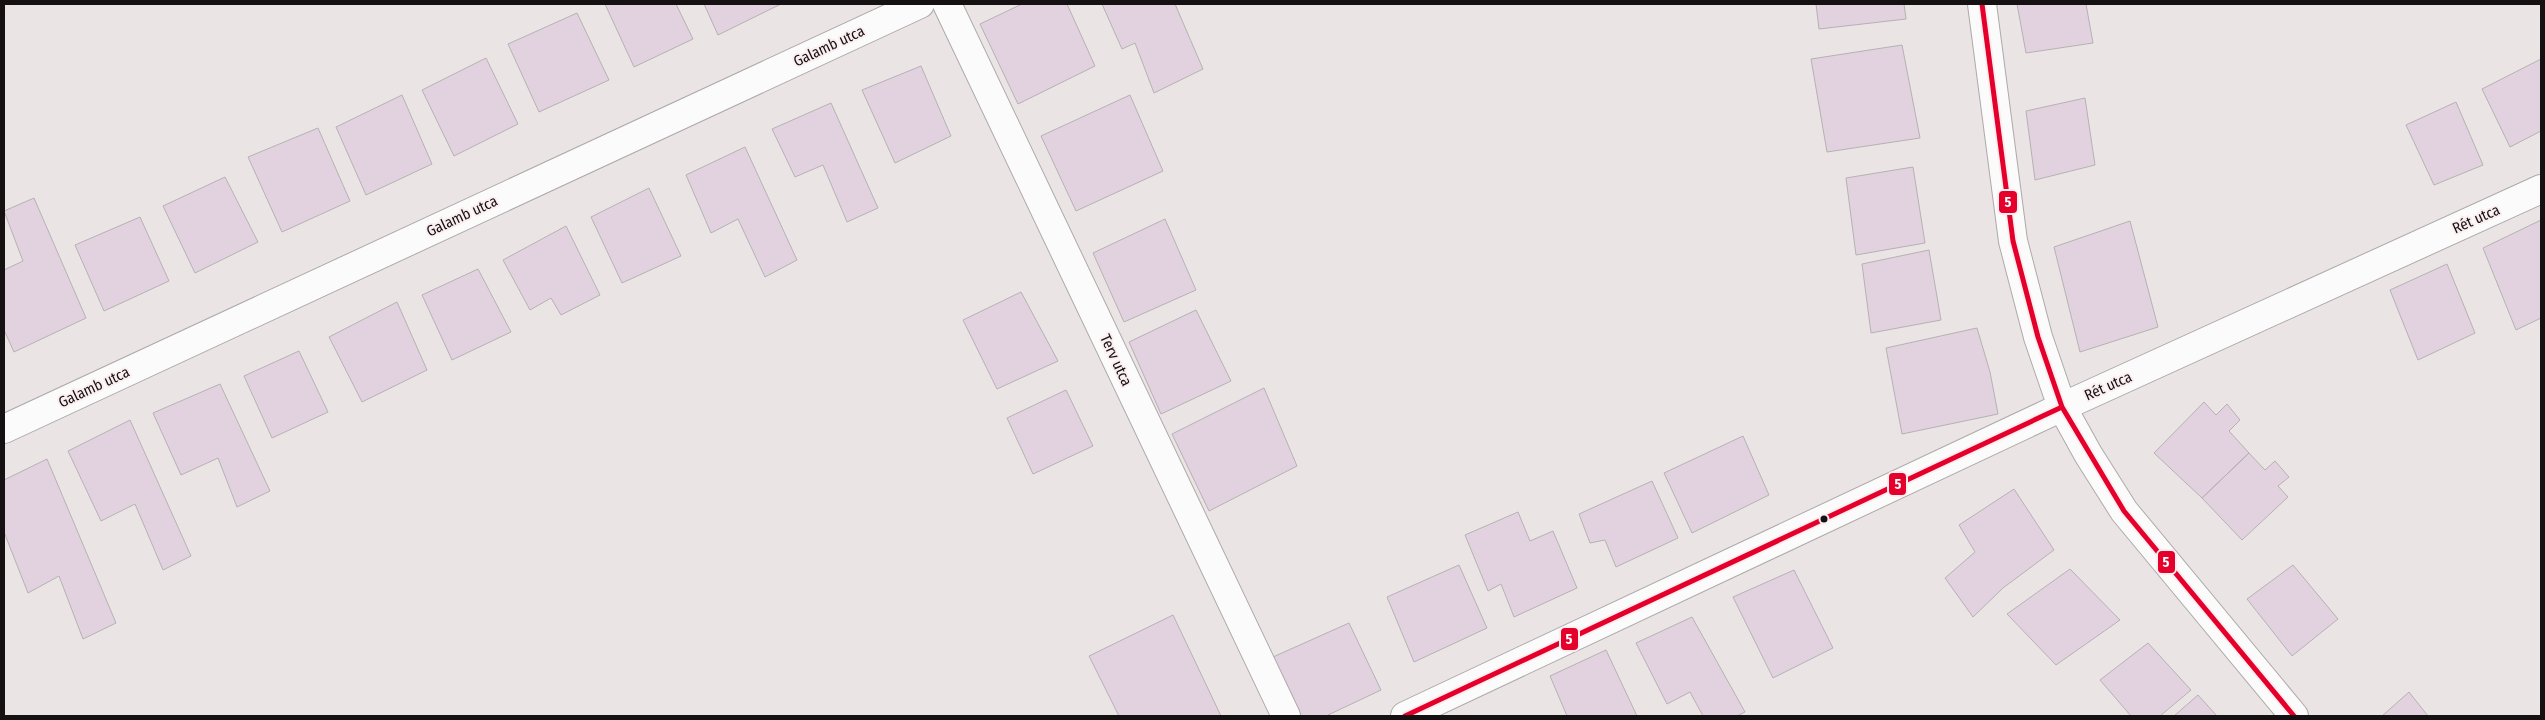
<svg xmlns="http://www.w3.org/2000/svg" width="2545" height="720" font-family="'Fira Sans Condensed',sans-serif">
	<rect width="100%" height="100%" fill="#eae4e5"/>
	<!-- building -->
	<path fill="#e2d2df" stroke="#b5b1b2" d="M605,4H676L693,39L634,67Z
		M704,4H781L718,35Z
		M1022,4H1067L1095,66L1018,104L980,24Z
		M1102,4H1175L1203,69L1154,93L1135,43L1122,49Z
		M1816,4H1904L1906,19L1819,29Z
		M2017,4H2086L2093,43L2026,53Z
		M577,13L609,80L539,112L508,44Z
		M1902,45L1920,138L1827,152L1811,59Z
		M486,58L518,124L454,156L422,90Z
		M2541,59V131L2510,147L2482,89Z
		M921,66L951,136L895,163L862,90Z
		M402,95L432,164L366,195L336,127Z
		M1130,95L1163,171L1076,211L1041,136Z
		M2085,98L2095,165L2035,180L2026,111Z
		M2456,102L2483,165L2434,185L2406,125Z
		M831,103L878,208L847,222L823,165L795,177L772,129Z
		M318,128L350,201L282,232L248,157Z
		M745,147L797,260L765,277L738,219L711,233L686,175Z
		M1913,167L1925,243L1856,255L1846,178Z
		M225,177L258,242L195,273L163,206Z
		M649,188L681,256L622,283L591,217Z
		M34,198L86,318L14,352L4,330V270L23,261L4,211Z
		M140,217L169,281L104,311L75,245Z
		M1165,219L1196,290L1124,322L1093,253Z
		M2541,220V318L2516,330L2483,248Z
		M2130,221L2158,327L2080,352L2054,247Z
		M566,226L600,295L561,315L551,298L530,310L503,260Z
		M1929,250L1941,320L1871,333L1862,264Z
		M2447,264L2475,333L2418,360L2390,290Z
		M478,269L511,332L452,360L422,295Z
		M1021,292L1058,361L997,389L963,320Z
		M397,302L427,370L362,402L329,337Z
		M1196,310L1231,381L1161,414L1129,342Z
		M1977,328L1990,372L1998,414L1902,434L1886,348Z
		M299,351L328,412L272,438L244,376Z
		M220,384L270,491L237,507L218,458L181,475L153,413Z
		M1264,388L1297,466L1209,511L1172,434Z
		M1066,390L1093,446L1033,474L1007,418Z
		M2204,402L2216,415L2227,404L2240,420L2229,431L2249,453L2202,498L2154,453Z
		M130,420L191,556L163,570L135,504L101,521L68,451Z
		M1743,436L1769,495L1692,533L1664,473Z
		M2249,453L2265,470L2275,461L2289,477L2278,486L2288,497L2242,540L2202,498Z
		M47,459L116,623L83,639L59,576L28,593L4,532V480Z
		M1652,481L1678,538L1616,567L1605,540L1590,543L1579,514Z
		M2014,489L2054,550L2003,588L1973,617L1945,578L1975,552L1959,525Z
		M1518,512L1530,541L1553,531L1577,588L1514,617L1501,584L1488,591L1465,535Z
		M1459,565L1487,628L1414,662L1387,597Z
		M2293,565L2338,619L2292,656L2247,599Z
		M2070,569L2120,620L2056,665L2007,614Z
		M1794,570L1833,648L1773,678L1733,597Z
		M1173,615L1221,716H1119L1089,656Z
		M1692,617L1745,712L1737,716H1703L1690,692L1667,704L1636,643Z
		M1349,623L1381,690L1326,716H1301L1273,657Z
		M2148,643L2191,690L2160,716H2131L2100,680Z
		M1606,650L1637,716H1567L1550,676Z
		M2409,692L2428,716H2382Z
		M2198,695L2217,716H2174Z"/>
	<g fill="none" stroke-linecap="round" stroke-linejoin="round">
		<!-- street casing -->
		<g stroke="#aea9aa" stroke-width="30">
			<path id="street" d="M947,4L1286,716
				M4,429L920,4
				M1405,716L2062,407L2541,189"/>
		</g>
		<!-- secondary casing -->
		<g stroke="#aea9aa" stroke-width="30">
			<path id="secondary" d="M1982,4L2013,241L2038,337L2062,407L2088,454L2124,511L2294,716"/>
		</g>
		<!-- street -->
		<use href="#street" stroke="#fcfbfb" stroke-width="28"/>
		<!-- secondary -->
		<use href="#secondary" stroke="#fcfbfb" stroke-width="28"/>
		<!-- bus-1 casing -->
		<g stroke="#fbeef1" stroke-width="9">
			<path id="bus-1" d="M1982,4L2013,241L2038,337L2062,407L2124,511L2294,716
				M1405,716L2062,407"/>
		</g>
		<!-- bus-1 -->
		<use href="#bus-1" stroke="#e4002b" stroke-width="5"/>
	</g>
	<!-- markers -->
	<circle fill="#151112" stroke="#fbeef1" stroke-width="2" cx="1824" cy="519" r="4.5"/>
	<g text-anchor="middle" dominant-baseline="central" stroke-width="4" stroke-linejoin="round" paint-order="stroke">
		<!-- street labels -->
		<g font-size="15" fill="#151112" stroke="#fbeef1">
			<text transform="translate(829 46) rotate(-25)">Galamb utca</text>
			<text transform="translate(462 216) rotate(-25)">Galamb utca</text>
			<text transform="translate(2476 219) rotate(-24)">Rét utca</text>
			<text transform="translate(1116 360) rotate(65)">Terv utca</text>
			<text transform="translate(2108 386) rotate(-24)">Rét utca</text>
			<text transform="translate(94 387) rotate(-25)">Galamb utca</text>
		</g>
	</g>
	<g stroke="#fbeef1" stroke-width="2">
		<rect x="1998" y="190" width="20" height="24" rx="5" fill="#e4002b"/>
		<rect x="1888" y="472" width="19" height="24" rx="5" fill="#e4002b"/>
		<rect x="2157" y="550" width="19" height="24" rx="5" fill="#e4002b"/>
		<rect x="1560" y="627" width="19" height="24" rx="5" fill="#e4002b"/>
	</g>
	<g font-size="14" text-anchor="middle" font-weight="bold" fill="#fff">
		<text x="2008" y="207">5</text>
		<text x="1898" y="489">5</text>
		<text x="2166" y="567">5</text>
		<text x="1569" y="644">5</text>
	</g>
	<!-- border -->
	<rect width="2545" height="720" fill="none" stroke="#151112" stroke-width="10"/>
</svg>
